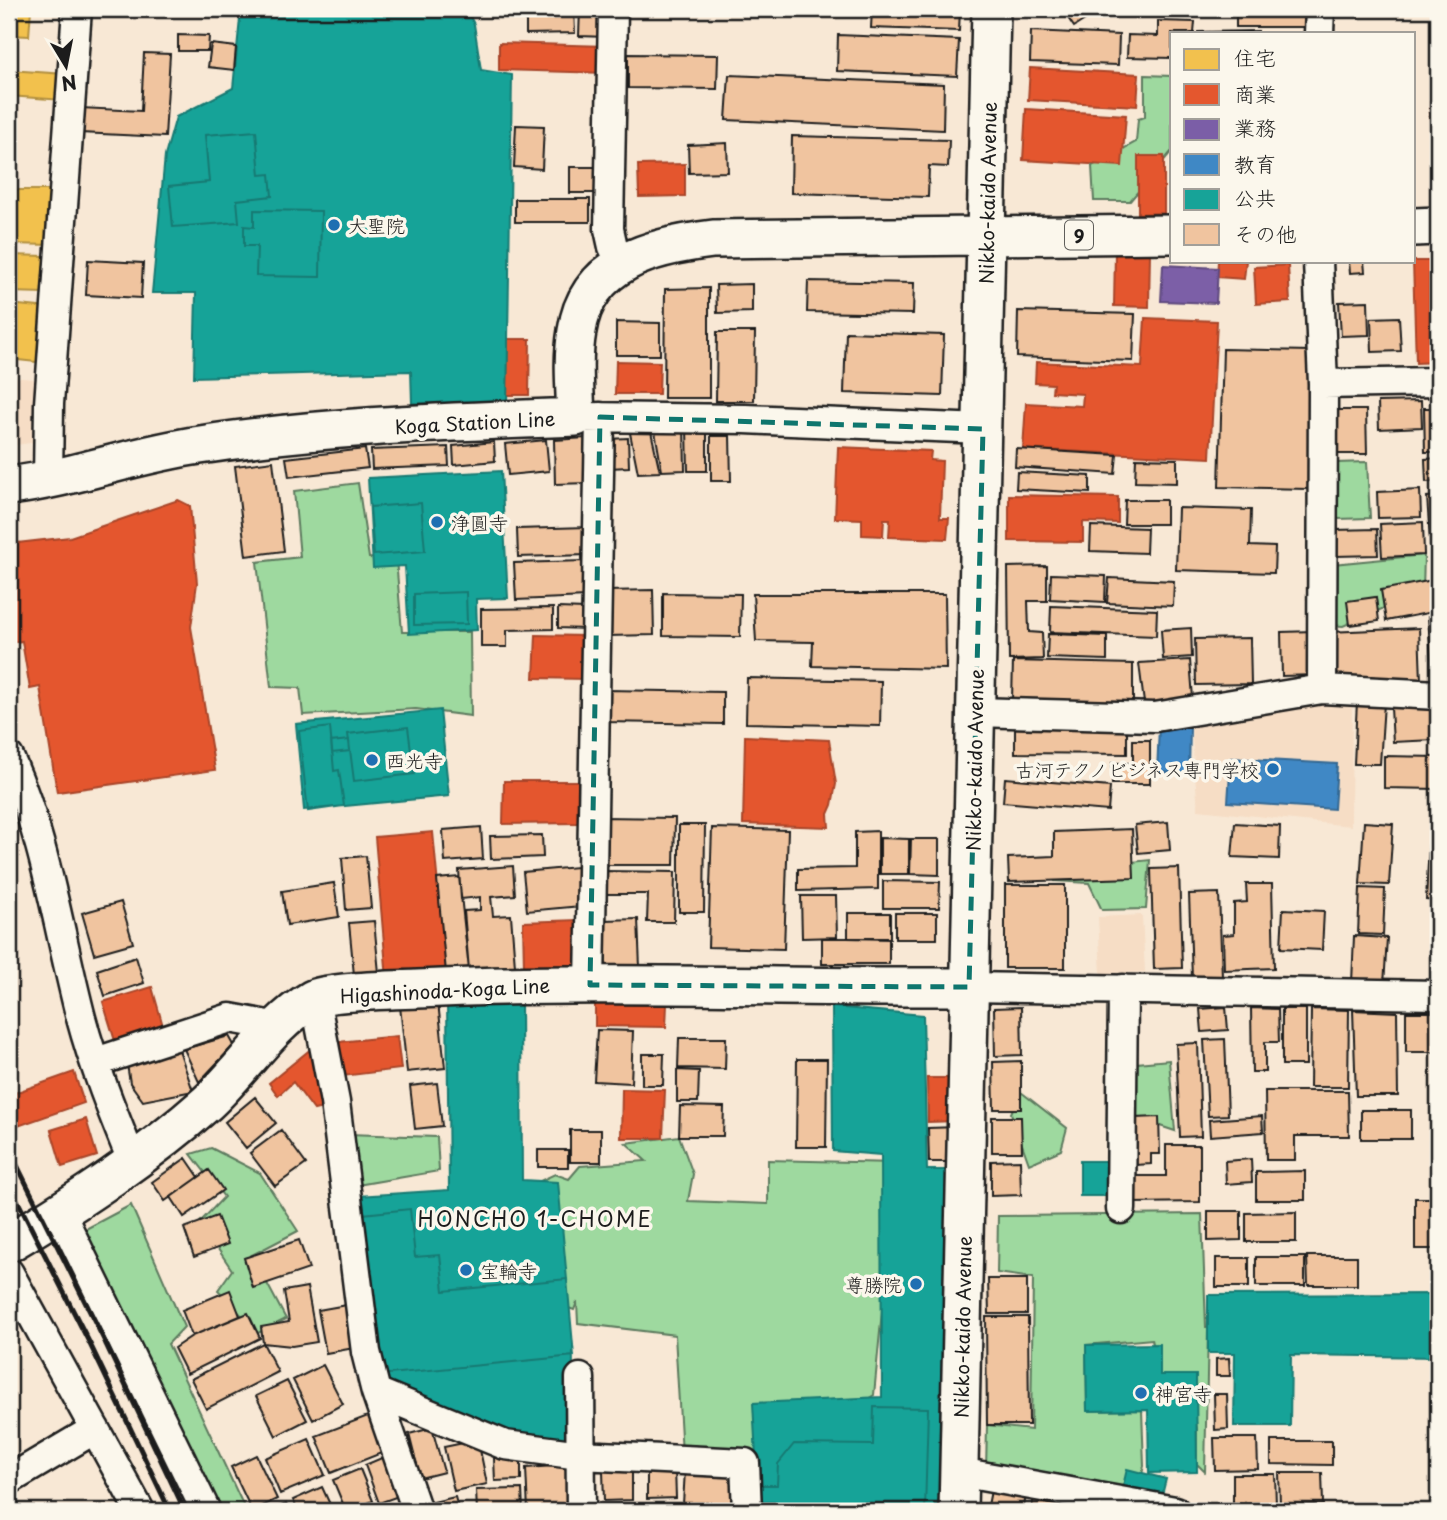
<svg xmlns="http://www.w3.org/2000/svg" width="1447" height="1520" font-family="'Playpen Sans','Klee One',sans-serif">
	<rect width="100%" height="100%" fill="#f8e8d5"/>
	<filter id="ink" filterUnits="userSpaceOnUse"><feTurbulence type="fractalNoise" baseFrequency=".0143" numOctaves="2"/><feDisplacementMap in="SourceGraphic" scale="14" xChannelSelector="R" yChannelSelector="G"/><feConvolveMatrix kernelMatrix="1 2 1 2 8 2 1 2 1" color-interpolation-filters="sRGB"/></filter>
	<g filter="url(#ink)">
		<!-- built -->
		<path fill="#f6ddc5" d="M9,377L33,379L41,389L44,441L9,446Z
			M1352,696L1351,826L1198,810L1190,715Z
			M1142,915L1145,972L1101,974L1098,917Z"/>
		<!-- green -->
		<path fill="#9ed99f" stroke="#5d7a5e" stroke-width="2" d="M1145,75L1172,76V151L1130,201H1094L1092,166L1136,142L1138,119L1145,117Z
			M1367,462L1370,518L1337,519L1335,463Z
			M358,483L369,558L396,559L402,632H470L471,716L416,709L303,715L300,688L271,687L257,562L300,557L294,491Z
			M1424,555L1423,591L1343,626L1330,625L1333,564Z
			M1150,860L1146,909L1102,910L1089,883L1054,881L1094,866Z
			M1169,1060L1175,1131L1127,1115L1137,1063Z
			M1021,1092L1067,1128L1061,1150L1029,1164L1011,1113Z
			M347,1134L437,1137L439,1171L357,1185Z
			M679,1136L693,1174L688,1201L768,1204V1160L896,1163L874,1395L774,1456L682,1454L675,1335L578,1323L577,1302L574,1310L524,1292L501,1199L555,1174L569,1179L580,1166L646,1161L626,1143Z
			M211,1148L260,1173L298,1231L252,1255L286,1319L258,1333L218,1290L232,1270L200,1222L224,1197L191,1154Z
			M131,1205L184,1327L168,1344L246,1511H214L80,1232Z
			M1202,1214L1206,1327H1208L1205,1472L1197,1464V1428L1190,1380L1160,1375L1152,1339L1086,1345L1087,1411L1142,1410L1144,1466L1136,1498L986,1471L987,1425L1031,1430L1033,1278L997,1273L998,1216Z"/>
		<!-- homes -->
		<path fill="#f2c14e" stroke="#b2903f" stroke-width="2" d="M9,9H31L29,36L9,35Z
			M9,70L65,74L63,100L9,96Z
			M9,190H53L52,245L9,244Z
			M9,255L46,256L45,293L9,292Z
			M9,304L48,308L45,363L9,359Z"/>
		<!-- shops -->
		<path fill="#e4572e" stroke="#a84529" stroke-width="2" d="M499,43L607,46L606,73L499,70Z
			M1030,68L1139,74L1137,106L1028,100Z
			M1438,101V209H1434L1430,102Z
			M1026,109L1126,115L1122,166L1023,160Z
			M1138,156H1164V213L1138,214Z
			M685,164V196L639,197L638,165Z
			M1115,251L1150,252L1149,307L1114,306Z
			M1218,261H1246L1244,279L1217,277Z
			M1413,261H1438V362L1416,363Z
			M1288,265L1290,302L1256,304L1254,267Z
			M1145,318L1217,321L1210,458L1023,449L1026,403L1082,406L1083,394L1052,392L1053,384L1035,383L1036,362L1142,367Z
			M508,339H530L529,395H507Z
			M616,361L660,362L659,394H615Z
			M838,447L931,451L930,460L942,461L940,518H949L947,539L889,537L890,519H884L883,536L862,535V519L835,518Z
			M1009,495L1118,497V523L1083,522V542L1009,541Z
			M178,500L190,506L197,583L191,627L215,770L57,792L40,687L30,689L22,641L9,643V544L70,537Z
			M536,635L586,636L585,679L534,678Z
			M745,736L829,740L836,784L832,805L828,814L829,827L743,824Z
			M504,781H578V823L503,824Z
			M433,832L446,972L387,979L375,837Z
			M578,920L580,965L524,968L523,922Z
			M152,987L163,1026L115,1041L103,1002Z
			M595,1004H667L666,1027L595,1026Z
			M397,1036L401,1069L343,1076L339,1042Z
			M312,1048L326,1107L314,1110L293,1082L278,1096L269,1083Z
			M74,1072L84,1103L18,1126L9,1095Z
			M927,1078H957L958,1121L928,1122Z
			M622,1089L665,1090L663,1138H621Z
			M86,1119L97,1156L62,1167L51,1130Z"/>
		<!-- offices -->
		<path fill="#7b5ea7" stroke="#5e4a7d" stroke-width="2" d="M1163,265L1218,268L1216,303L1161,301Z"/>
		<!-- schools -->
		<path fill="#3f88c5" stroke="#346892" stroke-width="2" d="M1159,726L1190,727L1189,773L1157,772Z
			M1231,758L1337,764L1334,809L1228,802Z"/>
		<!-- public -->
		<path fill="#17a398" stroke="#187a73" stroke-width="2" d="M241,9H466L474,24L481,70L512,75L507,406L412,403L411,371L194,377L196,293H152L165,156L176,117L233,88Z
			M256,131L260,175L270,174L272,196L237,200L239,222L173,227L169,186L209,182L205,135Z
			M254,210L321,211L320,277L256,276L257,246H244V226L254,227Z
			M501,471L508,598L476,599L477,630L409,634L405,566L373,568L368,478Z
			M421,503L425,551L374,555L370,507Z
			M466,592L467,624L414,625V594Z
			M440,710L449,796L304,810L296,724Z
			M330,727L334,771L339,770L344,806L308,811L299,731Z
			M408,727L414,774L354,781L348,734Z
			M349,740L350,751L332,753L331,742Z
			M521,998L522,1180L558,1182L573,1345L572,1442L504,1439L379,1388L358,1196L449,1190L447,1000Z
			M832,1007L923,1015L927,1170H954L945,1511H759L753,1403L882,1397L881,1155L833,1151Z
			M1080,1161H1110V1196H1080Z
			M410,1209L415,1257L440,1255L444,1291L567,1279L574,1356L379,1375L363,1214Z
			M1438,1294V1357L1291,1355L1290,1426H1234L1235,1353H1208V1295Z
			M1160,1344V1375H1196L1197,1472L1149,1473L1148,1410L1087,1411L1086,1345Z
			M874,1407L928,1408L925,1511H754L755,1485H777L778,1464L794,1444L873,1445Z
			M1127,1469L1166,1479L1161,1499L1122,1490Z"/>
		<!-- building -->
		<path fill="#f0c49f" stroke="#1c1c1c" stroke-width="2" d="M526,9H574L575,33L526,34Z
			M580,9H608L607,37L579,36Z
			M872,9H960L959,31L871,28Z
			M1062,9H1102L1074,27Z
			M1236,9H1309L1308,27H1236Z
			M1158,21L1195,22L1194,33H1172V58L1127,57L1128,35L1158,36Z
			M1031,31L1119,35L1118,65L1030,62Z
			M1258,31V33H1198V32Z
			M178,35L209,36L208,51H178Z
			M838,35L959,40L957,76L837,71Z
			M211,44L236,47L234,70L208,67Z
			M144,53L170,54L165,137L80,133L81,108L141,111Z
			M628,54L718,55L717,89L628,88Z
			M729,75L944,84L943,130L726,120Z
			M516,125L544,126L542,169L514,167Z
			M792,136L949,140L948,167L929,166L928,197L791,193Z
			M727,143L728,172L689,173L688,145Z
			M570,167H599V193H570Z
			M515,199H590V222H515Z
			M88,260L143,263L141,298L86,295Z
			M1349,261H1364L1365,272L1350,273Z
			M808,281L914,283L913,314L807,312Z
			M752,284V312L717,313L716,285Z
			M709,288V398H664L665,289Z
			M1368,301L1369,335L1341,336L1339,302Z
			M1018,311L1135,314L1133,361L1017,357Z
			M1399,317L1401,351L1372,352L1371,318Z
			M616,322L660,323V355H616Z
			M717,332H755L754,401H716Z
			M846,332L944,335L942,396L844,393Z
			M1223,349L1311,351L1308,489L1219,487Z
			M1421,401L1422,427L1379,429L1378,402Z
			M1424,408H1438V452H1425Z
			M1337,410H1366L1367,454H1338Z
			M654,426H684L685,470L662,471Z
			M650,427L660,472L638,473L629,428Z
			M687,427H707V471H688Z
			M711,436H730L731,481H711Z
			M587,438L589,483L555,484L554,440Z
			M628,438L629,467L609,468V439Z
			M546,440L549,471L508,475L505,444Z
			M494,442L495,461L454,465L453,446Z
			M448,447L449,466L372,469L371,450Z
			M365,449L368,468L289,477L286,458Z
			M1016,449L1117,455L1115,474L1015,467Z
			M1136,458L1177,459V483L1135,482Z
			M1438,458V481L1426,482L1425,459Z
			M273,461L284,551L246,556L235,466Z
			M1017,472L1090,476V493L1016,489Z
			M1420,490L1421,517L1378,518L1377,492Z
			M1438,496V566L1432,567L1427,497Z
			M1125,500H1166V524H1124Z
			M1178,508L1251,510L1250,546L1275,547L1274,573L1176,570Z
			M1423,522L1424,555L1382,557L1380,524Z
			M1091,526L1147,528L1146,553L1090,551Z
			M588,527V555L518,557L517,529Z
			M1377,529L1378,555L1335,556L1334,530Z
			M585,561L587,597L516,600L514,563Z
			M1047,566V601H1028L1029,632L1042,633L1043,659L1009,660L1008,567Z
			M1051,574L1106,576L1105,602L1050,599Z
			M1109,578L1174,581L1173,606L1107,603Z
			M1438,579V611L1386,621L1381,590Z
			M653,590L654,635L607,636L606,591Z
			M663,593L741,594L740,637L663,636Z
			M753,594H945L946,669L812,666L813,642L756,641Z
			M1376,597L1379,621L1350,625L1347,601Z
			M1051,606L1157,610L1156,636L1050,632Z
			M553,608V629L507,630V647H481V609Z
			M558,608L585,609V629L558,628Z
			M1438,616V686H1433L1428,617Z
			M1191,628L1192,657L1163,659L1161,630Z
			M1419,628L1421,681L1331,685L1329,632Z
			M1314,631L1315,675L1282,676L1281,632Z
			M1048,634L1107,636V660L1047,658Z
			M1250,638L1251,684L1196,685L1195,639Z
			M1190,660L1193,698L1144,703L1139,663Z
			M1013,661L1133,664V702L1012,700Z
			M747,678L881,681L880,726L746,723Z
			M606,690L723,692V724L605,722Z
			M1357,701L1384,703L1380,764H1354Z
			M1431,701L1434,740L1393,742L1391,708L1405,707V702Z
			M1015,725L1127,727V754L1015,753Z
			M1133,740H1150V784H1112V763H1133Z
			M1384,756L1438,757V789L1384,788Z
			M1005,778L1110,787L1108,811L1003,802Z
			M600,817L675,818L674,865H599Z
			M1168,822L1170,850L1138,853L1135,825Z
			M1364,822L1393,824L1389,885L1360,884Z
			M1235,823L1280,826L1279,859L1232,857Z
			M679,825H705L704,912H679Z
			M481,827L483,859L445,862L443,830Z
			M712,828L788,830L784,949L708,947Z
			M1132,829L1134,878L1009,882L1008,858L1054,856V832Z
			M878,831V889L798,891V869L855,868V832Z
			M542,835L543,857L491,859L490,836Z
			M880,838L909,839V874H880Z
			M911,839H939V875L910,874Z
			M1429,843L1438,844V901L1426,900Z
			M366,856L371,908L346,910L342,858Z
			M513,866L515,895L491,897L493,916L511,915L515,966L469,970L464,911L480,910V897L461,899L459,870Z
			M577,867L581,906L527,911L523,872Z
			M1179,868L1182,968L1154,969L1151,869Z
			M602,871L675,872L674,922H647L648,894H601Z
			M459,877L469,970L446,972L437,879Z
			M883,881L940,882L939,908H883Z
			M334,883L339,917L287,925L282,891Z
			M1246,884H1272L1274,968L1224,970L1223,935L1234,934V903L1247,902Z
			M1005,885H1065V968H1005Z
			M1360,888L1385,889L1383,935L1358,934Z
			M1219,893L1222,977L1192,978L1189,894Z
			M801,896H836L837,937L802,938Z
			M121,902L133,943L94,954L82,913Z
			M1283,909L1324,911L1322,950L1281,948Z
			M848,913H890V939L848,938Z
			M895,913H937V939H895Z
			M638,919L640,968L606,969L604,920Z
			M374,921L379,973L354,975L349,923Z
			M1354,936L1387,938L1384,985L1352,983Z
			M822,938H889V964H822Z
			M136,957L144,983L105,996L97,970Z
			M438,1002L445,1068L407,1072L400,1006Z
			M1021,1007L1022,1055L995,1056L994,1008Z
			M1226,1007L1228,1030L1202,1032L1200,1009Z
			M1251,1008L1278,1009L1279,1042H1265V1072H1252Z
			M1282,1009H1306V1065H1282Z
			M1311,1009L1349,1010L1348,1087H1310Z
			M1353,1010L1397,1012L1398,1096H1356Z
			M1406,1012H1438V1052H1406Z
			M597,1030L633,1031L631,1083L594,1081Z
			M229,1036L234,1045L199,1082L184,1049Z
			M679,1038H726L725,1069L678,1068Z
			M1225,1039L1228,1115L1208,1116L1204,1040Z
			M1198,1043L1201,1136L1180,1137L1176,1044Z
			M178,1047L193,1091L143,1101L130,1083L126,1058Z
			M642,1054H664L663,1085H642Z
			M797,1059H827L826,1147H796Z
			M1021,1061V1109H994L993,1062Z
			M677,1070L699,1071L698,1102H677Z
			M437,1083L442,1126L415,1129L410,1086Z
			M1265,1091H1348L1349,1136H1295V1160H1266Z
			M255,1097L276,1123L246,1148L225,1122Z
			M680,1106L724,1107L723,1136H679Z
			M1361,1110H1411V1139H1361Z
			M1262,1116L1263,1132L1210,1136L1209,1120Z
			M992,1117H1021L1022,1152H992Z
			M1159,1117L1160,1154H1151V1164L1136,1165L1134,1118Z
			M958,1127L959,1162H929L928,1128Z
			M281,1130L306,1164L275,1186L250,1153Z
			M570,1130H601V1162H570Z
			M1166,1145H1200V1202L1132,1203V1176H1166Z
			M538,1150H568V1167H538Z
			M186,1158L199,1177L165,1201L152,1182Z
			M1251,1159L1252,1182L1226,1184L1225,1161Z
			M1020,1160L1021,1195L991,1196V1161Z
			M209,1170L223,1190L184,1217L171,1197Z
			M1305,1171V1200H1256V1172Z
			M1415,1198H1438V1249H1415Z
			M1208,1211H1241V1240L1208,1241Z
			M1296,1212V1242H1246V1213Z
			M217,1216L228,1244L194,1257L184,1228Z
			M299,1240L309,1269L253,1288L244,1258Z
			M1307,1256H1357V1285H1308Z
			M1256,1257H1305V1286H1256Z
			M1216,1258H1249V1287H1216Z
			M988,1279H1027V1314H989Z
			M307,1287L317,1342L292,1346L263,1343L261,1327L289,1322L284,1291Z
			M230,1290L240,1316L192,1336L182,1310Z
			M352,1304L360,1347L326,1353L318,1310Z
			M248,1313L260,1338L187,1374L174,1348L192,1336Z
			M986,1317H1028L1029,1425H987Z
			M263,1343L278,1372L206,1409L191,1379Z
			M1229,1358L1230,1376H1216V1359Z
			M323,1365L343,1404L313,1420L293,1380Z
			M287,1381L307,1420L276,1436L256,1396Z
			M1214,1394H1227L1228,1429L1215,1430Z
			M373,1414L389,1450L331,1473L316,1436Z
			M432,1428L444,1472L420,1478L409,1434Z
			M1214,1438H1257L1258,1469L1215,1470Z
			M309,1439L325,1475L280,1494L265,1458Z
			M478,1440L487,1484L454,1491L444,1447Z
			M1271,1441H1332V1465L1271,1464Z
			M391,1454L407,1493L379,1503L365,1465Z
			M256,1455L277,1499L252,1511L231,1467Z
			M494,1458H521V1480L495,1481Z
			M569,1465L571,1508L528,1511L526,1468Z
			M647,1468H675L676,1498L647,1499Z
			M360,1469L373,1501L346,1511L333,1480Z
			M632,1470V1500L604,1501L603,1471Z
			M685,1470L735,1473L733,1511H710L711,1506L683,1504Z
			M1279,1473H1322L1323,1504L1280,1505Z
			M1233,1474H1275L1276,1505L1233,1506Z
			M992,1485L1027,1491L1023,1511H987Z
			M322,1487L333,1511H298L293,1500Z
			M522,1489L523,1511H477L476,1490Z
			M1035,1492L1078,1500L1076,1511H1031Z
			M455,1497L459,1511H431L429,1503Z
			M286,1504L290,1511H269Z"/>
		<g fill="none" stroke-linecap="round" stroke-linejoin="round">
			<!-- minor casing -->
			<g stroke="#1c1c1c" stroke-width="33">
				<path id="minor" d="M613,9L609,229L613,247L623,262
					M1319,33L1320,9
					M1318,261L1323,384L1322,689
					M1323,384L1438,382
					M583,417L745,419L983,429
					M48,481L49,404L77,9
					M976,712L1155,717L1322,689L1438,695
					M9,757C46,839 58,930 81,1018C94,1067 114,1116 133,1163
					M590,985L600,417
					M969,987L1438,995
					M315,998L335,1102L366,1352L376,1392L505,1445L580,1455L745,1463L747,1511
					M96,1062L230,1018L278,1027
					M1121,1209L1123,989
					M60,1212L206,1511
					M9,1273L140,1511
					M580,1378L581,1511
					M376,1392L417,1511
					M959,1472L1175,1511
					M9,1480L95,1429"/>
			</g>
			<!-- major casing -->
			<g stroke="#1c1c1c" stroke-width="42">
				<path id="major" d="M1414,227L1438,226
					M9,486C74,478 135,454 200,445C324,426 451,422 576,417C575,388 572,359 577,331C587,261 655,246 713,239L1172,234
					M9,1243C79,1201 146,1157 207,1103C243,1070 270,1024 313,999C327,991 398,990 418,989C601,980 785,988 969,987
					M958,1511L991,9"/>
			</g>
			<!-- minor -->
			<use href="#minor" stroke="#fbf7ec" stroke-width="28"/>
			<!-- major -->
			<use href="#major" stroke="#fbf7ec" stroke-width="37"/>
			<!-- rail -->
			<path stroke="#1c1c1c" stroke-width="5" d="M9,1149L103,1338L185,1511
				M9,1184L90,1344L170,1511"/>
		</g>
	</g>
	<!-- marked area -->
	<path fill="none" stroke="#0f766e" stroke-width="5" stroke-dasharray="14 9" stroke-linejoin="round" d="M600,417L983,429L969,987L590,985Z"/>
	<!-- markers -->
	<g fill="#1f6fb2" stroke="#fbf7ec" stroke-width="2.5">
		<circle cx="334" cy="225" r="7"/>
		<circle cx="437" cy="522" r="7"/>
		<circle cx="372" cy="760" r="7"/>
		<circle cx="1273" cy="769" r="7"/>
		<circle cx="466" cy="1270" r="7"/>
		<circle cx="916" cy="1284" r="7"/>
		<circle cx="1141" cy="1393" r="7"/>
	</g>
	<g text-anchor="middle" dominant-baseline="central" stroke-width="7" stroke-linejoin="round" paint-order="stroke">
		<!-- shield labels -->
		<rect fill="#fbf7ec" stroke="#5f5e5a" stroke-width="2" x="1065" y="220.5" width="28" height="29" rx="5"/>
		<g font-size="18" font-weight="bold" fill="#1c1c1c">
			<text x="1079" y="235">9</text>
		</g>
		<!-- street labels -->
		<g font-size="19" fill="#1c1c1c" stroke="#fbf7ec">
			<text transform="translate(987 193) rotate(-89)">Nikko-kaido Avenue</text>
			<text transform="translate(475 422) rotate(-3)">Koga Station Line</text>
			<text transform="translate(974 760) rotate(-89)">Nikko-kaido Avenue</text>
			<text transform="translate(445 990) rotate(-3)">Higashinoda-Koga Line</text>
			<text transform="translate(962 1327) rotate(-89)">Nikko-kaido Avenue</text>
		</g>
		<!-- poi labels -->
		<g font-size="19" fill="#1c1c1c" stroke="#fbf7ec" text-anchor="start">
			<text x="348" y="225">大聖院</text>
			<text x="451" y="522">浄圓寺</text>
			<text x="386" y="760">西光寺</text>
			<text x="1259" y="769" text-anchor="end">古河テクノビジネス専門学校</text>
			<text x="480" y="1270">宝輪寺</text>
			<text x="902" y="1284" text-anchor="end">尊勝院</text>
			<text x="1155" y="1393">神宮寺</text>
		</g>
		<!-- neighbourhood labels -->
		<g font-size="21" letter-spacing="2" fill="#1c1c1c" stroke="#fbf7ec">
			<text x="535" y="1218">HONCHO 1-CHOME</text>
		</g>
	</g>
	<!-- margin -->
	<rect width="1447" height="1520" fill="none" stroke="#fbf7ec" stroke-width="35"/>
	<rect x="18" y="18" width="1412" height="1485" fill="none" stroke="#1c1c1c" stroke-width="2.5" filter="url(#ink)"/>
	<!-- legend -->
	<rect x="1170" y="32" width="245" height="231" fill="#fbf7ec" stroke="#a29f99" stroke-width="2"/>
	<rect x="1184" y="49" width="35" height="21" fill="#f2c14e" stroke="#a29f99" stroke-width="2"/>
	<text x="1234" y="66" font-size="21" fill="#1c1c1c">住宅</text>
	<rect x="1184" y="84" width="35" height="21" fill="#e4572e" stroke="#a29f99" stroke-width="2"/>
	<text x="1234" y="102" font-size="21" fill="#1c1c1c">商業</text>
	<rect x="1184" y="119" width="35" height="21" fill="#7b5ea7" stroke="#a29f99" stroke-width="2"/>
	<text x="1234" y="136" font-size="21" fill="#1c1c1c">業務</text>
	<rect x="1184" y="154" width="35" height="21" fill="#3f88c5" stroke="#a29f99" stroke-width="2"/>
	<text x="1234" y="172" font-size="21" fill="#1c1c1c">教育</text>
	<rect x="1184" y="189" width="35" height="21" fill="#17a398" stroke="#a29f99" stroke-width="2"/>
	<text x="1234" y="206" font-size="21" fill="#1c1c1c">公共</text>
	<rect x="1184" y="224" width="35" height="21" fill="#f0c49f" stroke="#a29f99" stroke-width="2"/>
	<text x="1234" y="242" font-size="21" fill="#1c1c1c">その他</text>
	<!-- north arrow -->
	<g transform="translate(66 66) rotate(170)" stroke="#fbf7ec" stroke-width="5" paint-order="stroke">
	<path d="M0-5L12 26L0 18L-12 26Z" fill="#1c1c1c"/>
	<text y="-10" font-size="19" font-weight="bold" text-anchor="middle" fill="#1c1c1c">N</text>
	</g>
</svg>
